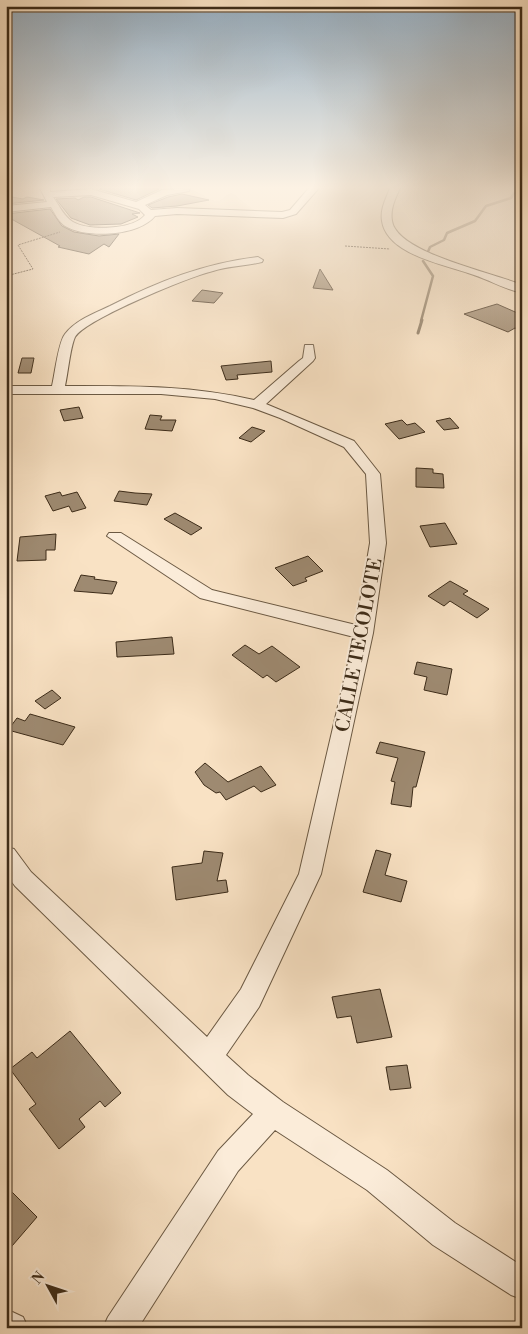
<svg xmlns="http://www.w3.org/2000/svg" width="528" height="1334" font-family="'Libre Bodoni',serif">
	<rect width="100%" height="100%" fill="#f9e2c4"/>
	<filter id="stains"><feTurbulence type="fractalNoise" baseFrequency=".004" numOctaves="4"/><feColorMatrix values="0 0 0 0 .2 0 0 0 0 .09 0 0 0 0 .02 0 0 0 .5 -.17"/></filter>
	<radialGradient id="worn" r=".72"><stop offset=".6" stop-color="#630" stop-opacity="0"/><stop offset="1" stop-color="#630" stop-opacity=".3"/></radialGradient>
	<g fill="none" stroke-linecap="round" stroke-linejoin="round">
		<!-- stream-far1 -->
		<path stroke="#87745c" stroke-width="2.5" d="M427,254L430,247L444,240L447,233L475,221L486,206L511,198L514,193H522
			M421,321L433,276L423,261"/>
		<!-- stream -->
		<path stroke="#87745c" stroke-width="3" d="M418,333L422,320"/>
	</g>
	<!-- building -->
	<path fill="#9e8a71" stroke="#3c2b18" d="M102,188H153L159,189L136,200L99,189Z
		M182,194L209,200L177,206L152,208L148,205L168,197Z
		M6,196L23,199L27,197L44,200L6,204Z
		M84,197H91L140,213L132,214L138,217L121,224L90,225L71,218L56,199L75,198L78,200Z
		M50,209L62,226L74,232L99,236L119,234L109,247L104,244L89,254L58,247L60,246L6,216V214Z
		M320,269L333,290L313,288Z
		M202,290L223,293L214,303L192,301Z
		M497,304L522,315V331L515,328L508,332L464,314Z
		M22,358H34L31,373H18Z
		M271,361L272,372L237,375L238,379L226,380L221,366Z
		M79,407L83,418L64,421L60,410Z
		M150,415L162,416L160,420H176L172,431L145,429Z
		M450,418L459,428L444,430L436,421Z
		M402,420L407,425L415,423L425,432L399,439L385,424Z
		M252,427L265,431L251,442L239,438Z
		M416,468L433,469V473L443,474L444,488L416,487Z
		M119,491L135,493L152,494L147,505L114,501Z
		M60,492L62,496L77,492L86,508L72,512L69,506L53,511L45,496Z
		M175,513L202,528L191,535L164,519Z
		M445,523L457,544L430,547L420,526Z
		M56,534L55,550H46V560L17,561L20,537Z
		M308,556L323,571L305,578L307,581L293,586L275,568Z
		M81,575L95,577L94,579L117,582L112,594L74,591Z
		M450,581L468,591L463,594L489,609L477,618L450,601L444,606L428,596Z
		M172,637L174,654L117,657L116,642Z
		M245,645L259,654L272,646L300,667L276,682L267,675L263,678L232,655Z
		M417,662L452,669L447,695L424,690L427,677L414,674Z
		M52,690L61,698L45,709L35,701Z
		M30,714L75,727L63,745L8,730L17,718L25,721Z
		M380,742L425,752L416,787H413L411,807L391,804L395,782L391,781L398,758L376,753Z
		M205,763L228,782L261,766L276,785L261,792L254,786L226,800L220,792L216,793L204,785L195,772Z
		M376,850L391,854L385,875L407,881L401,902L363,892Z
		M204,851L223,853L217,881L226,880L228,892L176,900L172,867L202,863Z
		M380,989L392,1037L357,1043L351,1016L337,1018L332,997Z
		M70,1031L121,1093L105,1107L100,1101L79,1119L85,1127L59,1149L29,1109L36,1104L10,1069L32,1052L37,1058Z
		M407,1065L411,1088L390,1090L386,1067Z
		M6,1186L37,1217L6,1253Z"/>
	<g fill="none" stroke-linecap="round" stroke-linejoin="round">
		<!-- minor casing -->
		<g stroke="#6b5943" stroke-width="2">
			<path id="minor" d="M40,188H50V192L91,189L136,202L162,190L190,188L189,191L167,195L145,205L151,210L177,208L282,212L290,210L309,188H319L296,214L283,218L177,214L155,216C139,236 87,239 65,226C59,222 55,214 51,207L6,212V206L47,202ZM91,195L139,209L145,215C133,230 89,231 73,222C64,217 59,205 53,197Z
				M390,188H400C395,199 390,209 392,221C397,253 491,272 519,284L522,286V293C503,289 486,278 468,273C442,264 387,254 382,221C380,209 386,199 390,188Z
				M258,257L263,260L262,262C246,266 229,266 213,271C189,277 86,319 75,337C70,348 68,373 65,386C131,386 190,385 254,400L299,361L303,358L305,345H313L315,358L313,361L266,404L354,441L380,474L386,543L373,633L321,874L259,1007L226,1055L248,1075L283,1102L387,1170L455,1223L522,1266V1299L511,1295L433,1245L367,1190L275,1130L238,1171L138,1328H103L108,1317L218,1151L253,1114L228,1095L15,886L6,874V847L14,849L31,872L207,1037L241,989L299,874L354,637L200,598L107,536L109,533H121L212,590L356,625L370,543L366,474L344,447L280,418L253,408L215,399L161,394H6V386H52C55,374 58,343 65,334C76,320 93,314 110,306C157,282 205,263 258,257Z
				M6,1309L23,1317L28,1328H6Z"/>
		</g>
		<!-- path -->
		<path stroke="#3c2b18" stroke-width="1" stroke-dasharray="2 1" stroke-linecap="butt" d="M345,246L390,249
			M6,276L33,269L18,245L60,232"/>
		<!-- minor -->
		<use href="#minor" fill="#fbecd9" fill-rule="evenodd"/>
	</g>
	<!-- sky -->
	<linearGradient id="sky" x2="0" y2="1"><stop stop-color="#95aec2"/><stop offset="0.5" stop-color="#fcf2e4"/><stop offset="1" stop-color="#fcf2e4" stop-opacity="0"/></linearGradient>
	<rect width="528" height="375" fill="url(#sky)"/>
	<g text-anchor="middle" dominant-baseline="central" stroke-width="4" stroke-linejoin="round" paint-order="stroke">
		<!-- street labels -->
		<g font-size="19" fill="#3c2b18" stroke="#fbecd9">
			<text transform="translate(359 645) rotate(-79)">CALLE TECOLOTE</text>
		</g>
	</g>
	<!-- margin -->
	<rect width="528" height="1334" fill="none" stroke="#f9e2c4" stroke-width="25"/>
	<rect x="8" y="8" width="513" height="1319" fill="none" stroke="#3c2b18" stroke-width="2.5"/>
	<rect x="12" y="12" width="503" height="1309" fill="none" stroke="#3c2b18"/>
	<!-- north arrow -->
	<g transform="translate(48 1286) rotate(310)" stroke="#fbecd9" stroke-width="4" paint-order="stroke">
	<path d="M0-4L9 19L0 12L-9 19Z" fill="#3c2b18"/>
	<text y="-8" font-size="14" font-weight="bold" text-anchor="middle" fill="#3c2b18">N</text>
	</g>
	<rect width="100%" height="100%" filter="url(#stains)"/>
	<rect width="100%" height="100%" fill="url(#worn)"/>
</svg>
